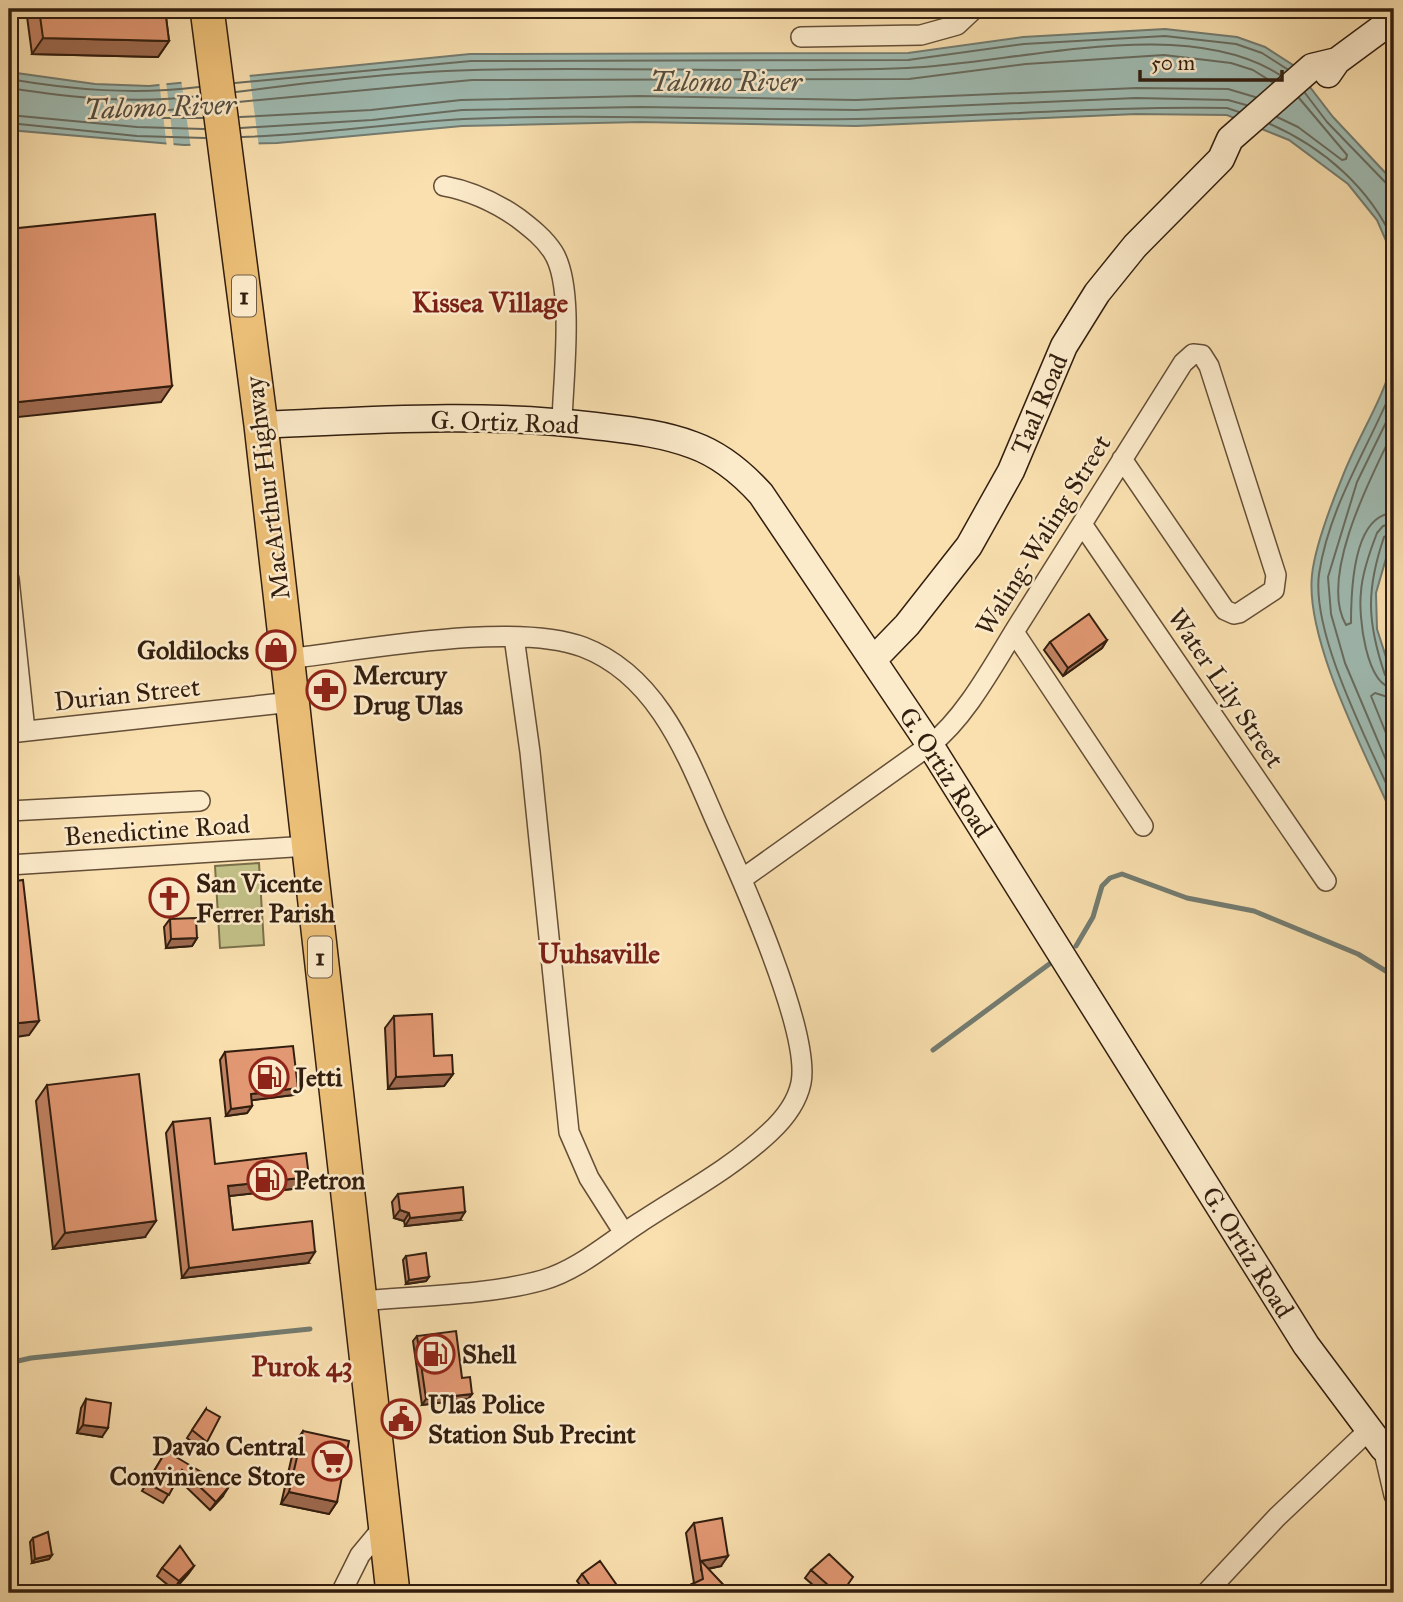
<svg xmlns="http://www.w3.org/2000/svg" width="1403" height="1602" font-family="'IM FELL Great Primer',serif">
	<rect width="100%" height="100%" fill="#fae0af"/>
	<filter id="stains"><feTurbulence type="fractalNoise" baseFrequency=".00286" numOctaves="4"/><feColorMatrix values="0 0 0 0 .2 0 0 0 0 .09 0 0 0 0 .02 0 0 0 .5 -.17"/></filter>
	<radialGradient id="worn" r=".72"><stop offset=".6" stop-color="#630" stop-opacity="0"/><stop offset="1" stop-color="#630" stop-opacity=".3"/></radialGradient>
	<!-- green -->
	<path fill="#c2c187" stroke="#7a704b" stroke-width="2" d="M259,863L264,945L220,948L215,866Z"/>
	<!-- water -->
	<path fill="#9fbbb2" stroke="#737c71" stroke-width="2" d="M1165,29L1237,37L1265,47L1293,65L1333,117L1394,182V259L1377,220L1348,184L1289,140L1227,115L1136,114L856,126L640,122L462,126L277,143L184,145L9,130V72L95,84L149,86L470,54L908,53L1023,37Z
		M1394,357V531L1376,593L1377,629L1394,682V819C1367,756 1305,642 1312,575C1315,546 1331,505 1342,478C1358,436 1383,401 1394,357Z"/>
	<!-- pier -->
	<path fill="#fae0af" d="M249,71L259,147L191,149L181,79Z
		M159,81H166L174,148H167Z"/>
	<g fill="none" stroke-linecap="round" stroke-linejoin="round">
		<!-- shore -->
		<path stroke="#686c60" stroke-width="2" d="M9,79C73,90 134,95 199,87
			M235,83L471,61L908,60L1024,44L1165,36L1236,44L1262,53L1287,69
			M9,88C73,98 135,104 200,96
			M236,92C314,82 395,72 473,70C618,66 762,74 907,68C1014,64 1185,13 1280,75
			M1305,93L1327,122L1386,183L1394,186
			M238,102L472,80L909,79L1026,64L1164,55L1231,63L1253,70L1272,82
			M201,106L162,111L159,115L162,118H203
			M9,115L137,127L204,129
			M240,117L371,110L461,100L639,96L856,100L1137,88L1228,89L1255,97
			M1277,117L1298,127L1342,160L1346,159L1347,155L1299,98
			M9,123L137,136L205,138
			M1270,124C1324,148 1370,188 1394,242
			M241,128L372,120L462,110L640,107L856,110L1136,98L1228,100L1246,105
			M242,137C316,135 390,123 464,119C595,113 725,121 856,119C980,117 1103,106 1227,108L1239,112
			M1394,385C1369,447 1329,506 1319,574C1311,635 1370,745 1394,801
			M1394,406L1357,482L1328,577L1331,614L1345,663L1394,779
			M1394,430C1372,475 1318,577 1346,625L1351,623C1351,592 1353,514 1394,513
			M1394,523L1383,526L1377,533C1370,551 1362,573 1361,592C1358,615 1366,687 1394,688
			M1394,532L1384,537C1366,590 1367,622 1385,675L1394,679
			M1394,699L1375,693L1371,696L1394,753"/>
		<!-- stream -->
		<path stroke="#737c71" stroke-width="5" d="M1076,946L1093,917L1102,886L1110,878L1122,874L1187,898L1254,911L1358,954L1394,976
			M933,1050L1052,962
			M9,1363L31,1358L310,1329"/>
		<!-- street casing -->
		<g stroke="#644e37" stroke-width="22">
			<path id="street" d="M801,37L921,35L957,25L974,9
				M444,186C471,191 495,202 518,218C531,228 544,238 553,252C575,286 563,379 562,422
				M1082,524L1326,881
				M9,579L25,731
				M1014,632L1143,826
				M514,637L530,752L569,1132L589,1178L624,1233
				M287,659C364,650 513,621 583,647C659,676 688,758 718,826C741,877 811,1032 801,1083C797,1102 784,1119 770,1132C732,1168 683,1194 639,1223C608,1243 578,1270 543,1280C491,1295 414,1296 359,1301
				M9,733L292,702
				M9,811L200,801
				M9,865L308,846
				M742,879L930,745C968,716 998,656 1024,616C1077,531 1130,447 1183,363L1193,354L1202,355L1209,366L1276,575L1274,590L1239,613L1234,614L1225,610L1122,459
				M1383,1448L1394,1495
				M341,1593L360,1555L385,1525
				M1206,1593L1277,1517L1369,1430"/>
		</g>
		<!-- secondary casing -->
		<g stroke="#321e0f" stroke-width="29">
			<path id="secondary" d="M1328,74L1337,61L1394,19
				M261,425C372,420 483,412 595,426C628,430 661,433 693,445C721,455 742,473 761,494L930,745L1306,1345L1383,1448H1394
				M873,660L907,625L969,546L1011,471L1064,346L1097,293L1135,246L1221,159L1230,139L1312,67L1337,61"/>
		</g>
		<!-- highway casing -->
		<g stroke="#321e0f" stroke-width="36">
			<path id="highway" d="M207,9L261,425L393,1593"/>
		</g>
		<!-- street -->
		<use href="#street" stroke="#fcebcb" stroke-width="19"/>
		<!-- secondary -->
		<use href="#secondary" stroke="#fcebcb" stroke-width="26"/>
		<!-- highway -->
		<use href="#highway" stroke="#edc078" stroke-width="33"/>
	</g>
	<!-- wall -->
	<path fill="#c28363" stroke="#321e0f" stroke-width="2" d="M26,9H165L169,41L158,57L32,54Z
		M1107,640L1102,648L1063,676L1044,650L1050,642Z
		M170,919L197,938L192,946L166,948L164,927Z
		M394,1016L453,1074L444,1086L388,1089L385,1028Z
		M225,1052L293,1095L251,1100L252,1106L247,1113L226,1116L220,1060Z
		M47,1085L145,1237L53,1249L36,1101Z
		M173,1122L215,1164L309,1177L301,1188L229,1196L233,1230L308,1263L182,1278L166,1133Z
		M398,1194L460,1220L405,1226L404,1221L394,1218L392,1202Z
		M406,1256L429,1277L426,1281L406,1284L403,1260Z
		M417,1336L472,1394L468,1399L422,1405L413,1341Z
		M86,1399L102,1437L77,1433L81,1408Z
		M206,1409L207,1442L202,1450L187,1438Z
		M303,1431L337,1502L329,1514L281,1504L295,1443Z
		M166,1451L223,1496L210,1510L178,1479L163,1503L142,1491Z
		M694,1523L721,1566L708,1569L731,1593H676L678,1591L694,1583L686,1533Z
		M33,1538L52,1555L49,1559L32,1563L30,1542Z
		M194,1566L188,1574L174,1590L157,1576L162,1568Z
		M811,1570L842,1593H822L805,1578Z
		M582,1574L621,1591L629,1593H586L577,1581Z"/>
	<!-- shaded-wall -->
	<path fill="#9e6a50" stroke="#321e0f" stroke-width="2" d="M43,38L169,41L158,57L32,54Z
		M172,386L161,402L9,418V403Z
		M1107,640L1102,648L1063,676L1068,668Z
		M197,938L192,946L166,948L171,939Z
		M39,1021L29,1035L9,1038V1024Z
		M453,1074L444,1086L388,1089L396,1077Z
		M298,1088L293,1095L246,1101L251,1094Z
		M252,1106L247,1113L226,1116L231,1109Z
		M309,1177L301,1188L221,1197L228,1186Z
		M400,1210L409,1213L404,1221L394,1218Z
		M465,1212L460,1220L405,1226L410,1218Z
		M156,1221L145,1237L53,1249L65,1233Z
		M315,1252L308,1263L182,1278L189,1268Z
		M429,1277L426,1281L406,1284L409,1280Z
		M472,1394L468,1399L422,1405L426,1399Z
		M83,1425L108,1428L102,1437L77,1433Z
		M228,1488L223,1496L210,1510L216,1502Z
		M289,1492L337,1502L329,1514L281,1504Z
		M52,1555L49,1559L32,1563L35,1559Z
		M728,1556L721,1566L701,1570V1561Z
		M194,1566L188,1574L174,1590L179,1581Z"/>
	<!-- building -->
	<path fill="#e29873" stroke="#321e0f" stroke-width="2" d="M39,9H165L169,41L43,38Z
		M155,214L172,386L9,403V229Z
		M1089,614L1107,640L1068,668L1050,642Z
		M23,880L39,1021L9,1024V882Z
		M196,918L197,938L171,939L170,919Z
		M432,1014L434,1056L452,1055L453,1074L396,1077L394,1016Z
		M293,1046L298,1088L251,1094L252,1106L231,1109L225,1052Z
		M139,1074L156,1221L65,1233L47,1085Z
		M210,1118L215,1164L306,1153L309,1177L228,1186L233,1230L312,1221L315,1252L189,1268L173,1122Z
		M463,1187L465,1212L410,1218L409,1213L400,1210L398,1194Z
		M426,1253L429,1277L409,1280L406,1256Z
		M456,1331L462,1378L470,1377L472,1394L426,1399L417,1336Z
		M86,1399L111,1403L108,1428L83,1425Z
		M206,1409L220,1417L207,1442L192,1430Z
		M303,1431L349,1441L337,1502L289,1492Z
		M166,1451L228,1488L216,1502L182,1470L169,1495L147,1483Z
		M722,1518L728,1556L701,1561L731,1593H680L678,1591L703,1579L694,1523Z
		M48,1532L52,1555L35,1559L33,1538Z
		M180,1546L194,1566L179,1581L162,1568Z
		M829,1554L853,1577L842,1593H837L811,1570Z
		M600,1561L621,1591L625,1588L629,1593H595L582,1574Z"/>
	<!-- icons -->
	<defs>
		<g id="shop-ring" transform="scale(2.0125)"><circle r="9.5" fill="#fcebcb" stroke="#8f2418" stroke-width="1.5"/><path d="M-5-2.5h2.3a2.7 3.5 0 0 1 5.4 0H5L5.5 6h-11ZM-1.5-2.5h3a1.5 2.3 0 0 0-3 0Z" fill="#8f2418"/></g>
		<g id="pharmacy-ring" transform="scale(2.0125)"><circle r="9.5" fill="#fcebcb" stroke="#8f2418" stroke-width="1.5"/><path d="M-2-6h4v4h4v4h-4v4h-4v-4h-4v-4h4Z" fill="#8f2418"/></g>
		<g id="church-ring" transform="scale(2.0125)"><circle r="9.5" fill="#fcebcb" stroke="#8f2418" stroke-width="1.5"/><path d="M-1.2-6h2.4v3.5h3.3v2.4h-3.3V6h-2.4V-.1h-3.3v-2.4h3.3Z" fill="#8f2418"/></g>
		<g id="fuel-ring" transform="scale(2.0125)"><circle r="9.5" fill="#fcebcb" stroke="#8f2418" stroke-width="1.5"/><path d="M-5.5-6h7V0h2V4h1.3V-2.5L3-4.5l.8-.8L6-3V5H2.5V1h-1V6h-7ZM-4.2-4.7v3.2H.2V-4.7Z" fill="#8f2418"/></g>
		<g id="civic-ring" transform="scale(2.0125)"><circle r="9.5" fill="#fcebcb" stroke="#8f2418" stroke-width="1.5"/><path d="M-.6-6.5H3V-4.5H.6V-3L4-1V1h2V6H-6V1h2V-1L-.6-3ZM-1.2 2.5V6h2.4V2.5Z" fill="#8f2418"/></g>
		<g id="supermarket-ring" transform="scale(2.0125)"><circle r="9.5" fill="#fcebcb" stroke="#8f2418" stroke-width="1.5"/><path d="M-6-5.5h2.5l.6 2H6L4.5 2H-2.5L-4.4-4H-6ZM-1.5 3.2a1.3 1.3 0 1 0 .1 0ZM3 3.2a1.3 1.3 0 1 0 .1 0Z" fill="#8f2418"/></g>
	</defs>
	<g fill-rule="evenodd">
		<use href="#shop-ring" x="276" y="650"/>
		<use href="#pharmacy-ring" x="326" y="690"/>
		<use href="#church-ring" x="169" y="898"/>
		<use href="#fuel-ring" x="269" y="1077"/>
		<use href="#fuel-ring" x="267" y="1180"/>
		<use href="#fuel-ring" x="435" y="1354"/>
		<use href="#civic-ring" x="401" y="1419"/>
		<use href="#supermarket-ring" x="332" y="1461"/>
	</g>
	<g text-anchor="middle" dominant-baseline="central" stroke-width="5" stroke-linejoin="round" paint-order="stroke">
		<!-- shield labels -->
		<g fill="#fcebcb" stroke="#6f5c47" stroke-width="2">
			<rect x="232" y="275.5" width="24" height="41" rx="5"/>
			<rect x="308" y="936.5" width="24" height="41" rx="5"/>
		</g>
		<g font-size="24" font-weight="bold" fill="#321e0f">
			<text x="244" y="296">1</text>
			<text x="320" y="957">1</text>
		</g>
		<!-- street labels -->
		<g font-size="26" fill="#321e0f" stroke="#fcebcb">
			<text transform="translate(1039 404) rotate(-67)">Taal Road</text>
			<text transform="translate(505 422) rotate(2)">G. Ortiz Road</text>
			<text transform="translate(267 488) rotate(-97)">MacArthur Highway</text>
			<text transform="translate(1043 535) rotate(-58)">Waling-Waling Street</text>
			<text transform="translate(1226 688) rotate(56)">Water Lily Street</text>
			<text transform="translate(127 694) rotate(-6)">Durian Street</text>
			<text transform="translate(946 772) rotate(57)">G. Ortiz Road</text>
			<text transform="translate(157 830) rotate(-4)">Benedictine Road</text>
			<text transform="translate(1248 1252) rotate(58)">G. Ortiz Road</text>
		</g>
		<!-- poi labels -->
		<g font-size="26" font-weight="bold" fill="#321e0f" stroke="#fcebcb" text-anchor="start">
			<text x="249" y="650" text-anchor="end">Goldilocks</text>
			<text x="353" y="675">Mercury<tspan x="353" dy="30">Drug Ulas</tspan></text>
			<text x="196" y="883">San Vicente<tspan x="196" dy="30">Ferrer Parish</tspan></text>
			<text x="296" y="1077">Jetti</text>
			<text x="294" y="1180">Petron</text>
			<text x="462" y="1354">Shell</text>
			<text x="428" y="1404">Ulas Police<tspan x="428" dy="30">Station Sub Precint</tspan></text>
			<text x="305" y="1446" text-anchor="end">Davao Central<tspan x="305" dy="30">Convinience Store</tspan></text>
		</g>
		<!-- water labels -->
		<g font-size="28" font-style="italic" fill="#534d40" stroke="#fcebcb">
			<text x="726" y="81">Talomo River</text>
			<text transform="translate(160 107) rotate(-2)">Talomo River</text>
		</g>
		<!-- neighbourhood labels -->
		<g font-size="28" font-weight="bold" fill="#7a1f14" stroke="#fcebcb">
			<text x="490" y="302">Kissea Village</text>
			<text x="599" y="953">Uuhsaville</text>
			<text x="302" y="1366">Purok 43</text>
		</g>
	</g>
	<!-- margin -->
	<rect width="1403" height="1602" fill="none" stroke="#fae0af" stroke-width="35"/>
	<rect x="10" y="10" width="1382" height="1581" fill="none" stroke="#321e0f" stroke-width="3.5"/>
	<rect x="18" y="18" width="1368" height="1567" fill="none" stroke="#321e0f" stroke-width="2"/>
	<!-- scale -->
	<path d="M1140 70v10h142v-10" fill="none" stroke="#321e0f" stroke-width="3.5"/>
	<text x="1151" y="70" font-size="21" fill="#321e0f" stroke="#fcebcb" stroke-width="5" paint-order="stroke">50 m</text>
	<rect width="100%" height="100%" filter="url(#stains)"/>
	<rect width="100%" height="100%" fill="url(#worn)"/>
</svg>
